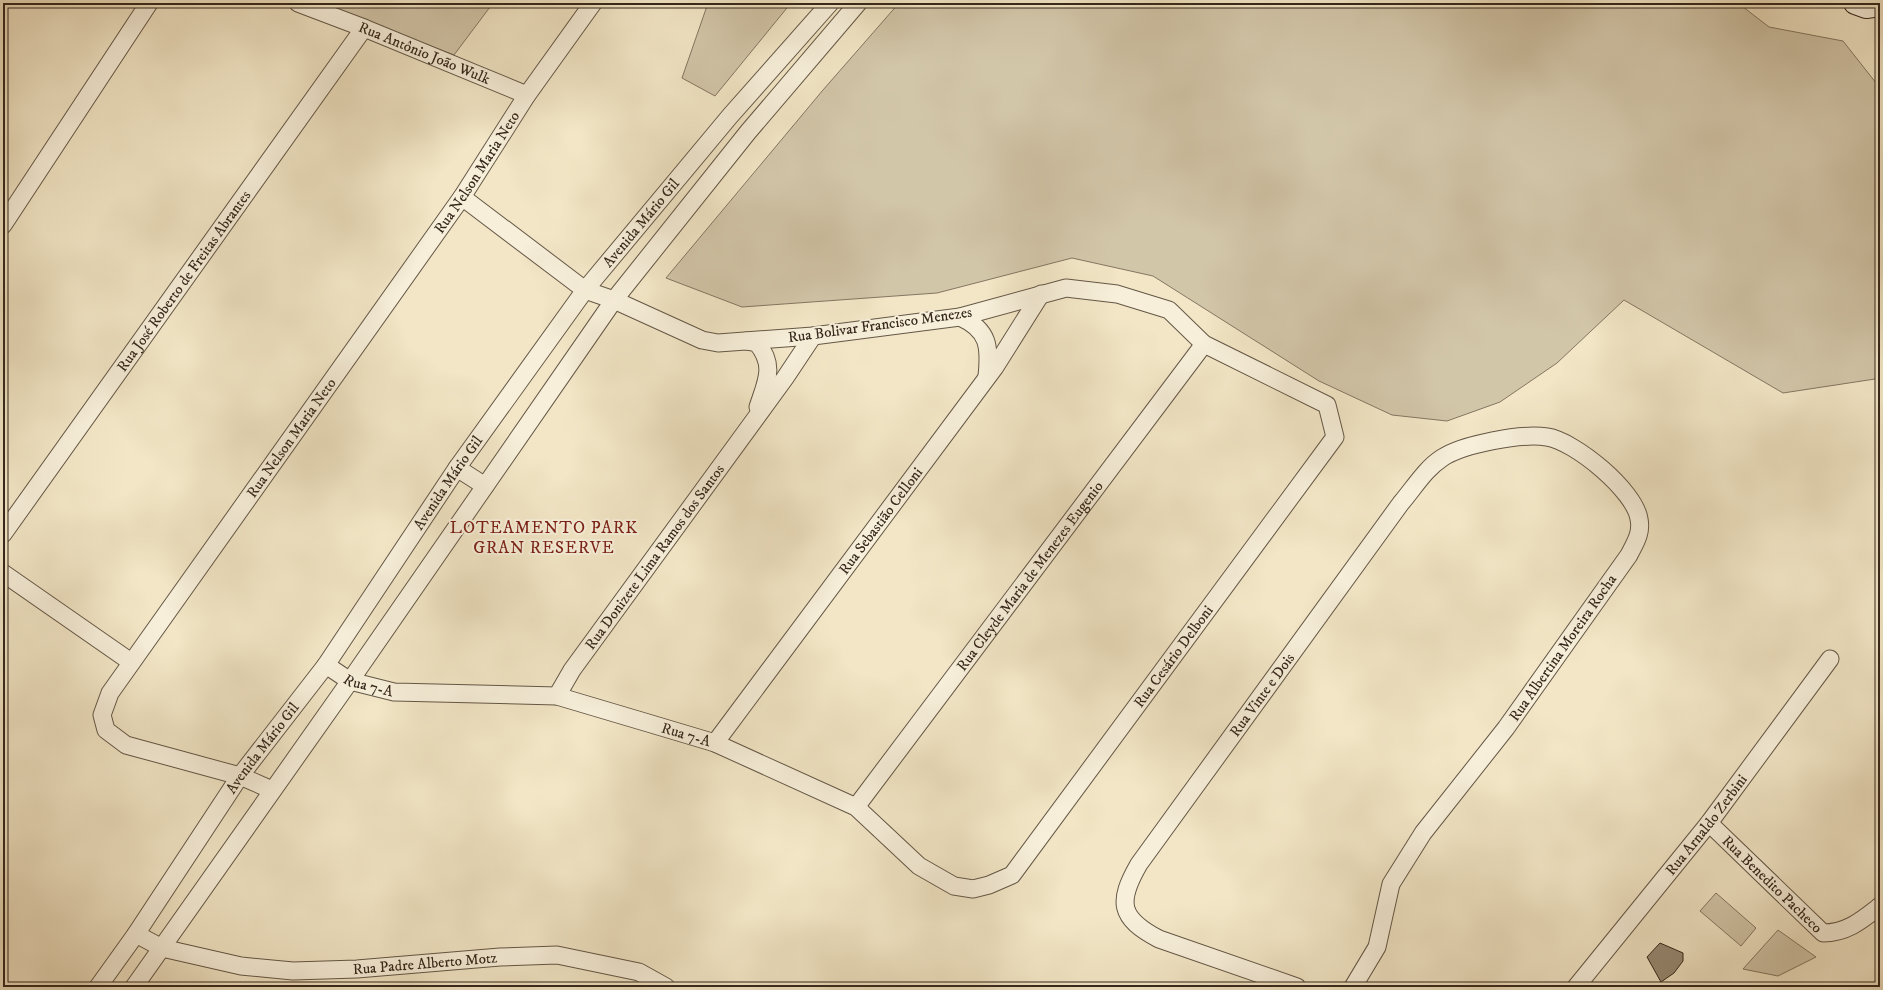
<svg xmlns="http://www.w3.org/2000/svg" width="1883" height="990" font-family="'IM FELL DW Pica',serif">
	<rect width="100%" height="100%" fill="#f2e6c6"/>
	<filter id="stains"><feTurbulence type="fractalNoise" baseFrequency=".005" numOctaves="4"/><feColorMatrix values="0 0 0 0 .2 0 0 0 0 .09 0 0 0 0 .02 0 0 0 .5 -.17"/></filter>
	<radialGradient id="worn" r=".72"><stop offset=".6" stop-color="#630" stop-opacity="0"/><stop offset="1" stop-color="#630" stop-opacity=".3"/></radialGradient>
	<!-- green -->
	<path fill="#d2c6a9" stroke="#847662" d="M319,3H493L454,55Z
		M708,3H791L715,96L682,78Z
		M899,3H1738L1769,27L1843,41L1880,88V356L1875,379L1783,393L1624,300L1557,363L1500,402L1447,421L1392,415L1319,381L1153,276L1072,258L937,293L742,307L666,278L823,90Z
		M1716,893L1756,928L1741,946L1700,911Z
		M1778,930L1816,957L1778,976L1743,969Z"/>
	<!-- building -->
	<path fill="#978a74" stroke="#35271b" d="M1660,943L1683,953V961L1674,973L1661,982L1647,957Z"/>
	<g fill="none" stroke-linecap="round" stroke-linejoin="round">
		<!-- street casing -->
		<g stroke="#645746" stroke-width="19">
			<g id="street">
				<path id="s1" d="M298,3L364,28L527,95"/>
				<path d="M3,225L149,3"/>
				<path d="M960,317C989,330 990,347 987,376"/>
				<path d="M746,341L757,343C776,366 766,382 758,407"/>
				<path d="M457,468L485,486"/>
				<path id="s2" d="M3,534L364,28"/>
				<path d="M3,573L131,662"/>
				<path id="s3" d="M326,665L350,681L394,692L557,696L648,723L715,743L856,807L919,866L954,886L973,889L989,885L1012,875L1335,437L1327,405L1204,344L1169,310L1117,294L1066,288L960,317L813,336L718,343L702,340L614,300L585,290L462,197"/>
				<path id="s4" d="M557,696L572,670L785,378L813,336"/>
				<path id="s5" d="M715,743L995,367L1041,294"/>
				<path id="s6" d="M272,790L240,776L126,745L106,730L102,715L110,693L462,197L527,95L593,3"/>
				<path id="s7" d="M856,807L1204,344"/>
				<path id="s8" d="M1709,823L1823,933C1847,933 1862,920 1880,906"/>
				<path id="s9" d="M136,934L162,948L241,966L293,971L357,969L500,957L557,955L639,972L666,987"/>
				<path id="s10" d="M98,987L136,934L240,776L326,665L457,468L585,290L730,116L830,3"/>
				<path d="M134,987L350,681L614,300L748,132L858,3"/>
				<path id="s11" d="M1297,987L1159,939C1119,918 1117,902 1139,864L1401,503C1414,488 1425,469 1442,458C1463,444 1522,433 1547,437C1575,441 1635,491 1639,519C1642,533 1635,543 1629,555L1506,728L1423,833L1391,884L1377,947L1353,987"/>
				<path id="s12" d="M1576,987L1709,823L1830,659"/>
			</g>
		</g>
		<!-- secondary casing -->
		<g stroke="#35271b" stroke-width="24">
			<path id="secondary" d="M1855,3L1866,7L1880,5"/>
		</g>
		<!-- street -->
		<use href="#street" stroke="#f7efda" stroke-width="17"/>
		<!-- secondary -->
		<use href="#secondary" stroke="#f7efda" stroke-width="22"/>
	</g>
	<g text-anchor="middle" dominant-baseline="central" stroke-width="4" stroke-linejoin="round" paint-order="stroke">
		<!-- street labels -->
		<g font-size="15" fill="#35271b" stroke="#f7efda">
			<text stroke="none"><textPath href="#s1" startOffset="136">Rua Antônio João Wulk</textPath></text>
			<text stroke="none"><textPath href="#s6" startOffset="854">Rua Nelson Maria Neto</textPath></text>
			<text stroke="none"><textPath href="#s10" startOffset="938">Avenida Mário Gil</textPath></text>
			<text stroke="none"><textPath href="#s2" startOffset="311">Rua José Roberto de Freitas Abrantes</textPath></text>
			<text transform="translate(880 325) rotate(-8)">Rua Bolivar Francisco Menezes</text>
			<text stroke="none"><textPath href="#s6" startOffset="530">Rua Nelson Maria Neto</textPath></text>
			<text stroke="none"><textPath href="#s10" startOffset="614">Avenida Mário Gil</textPath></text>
			<text stroke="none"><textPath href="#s5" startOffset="277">Rua Sebastião Celloni</textPath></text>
			<text stroke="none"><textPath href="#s4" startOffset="170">Rua Donizete Lima Ramos dos Santos</textPath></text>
			<text stroke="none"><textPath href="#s7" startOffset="289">Rua Cleyde Maria de Menezes Eugenio</textPath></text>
			<text transform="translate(1563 648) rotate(-55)">Rua Albertina Moreira Rocha</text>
			<text stroke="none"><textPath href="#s3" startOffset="1016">Rua Cesário Delboni</textPath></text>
			<text stroke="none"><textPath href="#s3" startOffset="48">Rua 7-A</textPath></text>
			<text stroke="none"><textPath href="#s11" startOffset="449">Rua Vinte e Dois</textPath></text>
			<text stroke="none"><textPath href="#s3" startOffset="372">Rua 7-A</textPath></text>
			<text stroke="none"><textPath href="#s10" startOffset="290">Avenida Mário Gil</textPath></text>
			<text stroke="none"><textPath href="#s12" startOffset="208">Rua Arnaldo Zerbini</textPath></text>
			<text stroke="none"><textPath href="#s8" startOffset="88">Rua Benedito Pacheco</textPath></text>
			<text stroke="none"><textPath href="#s9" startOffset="295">Rua Padre Alberto Motz</textPath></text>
		</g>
		<!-- quarter labels -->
		<g font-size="17" letter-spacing="1" fill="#7a1f14" stroke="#f7efda">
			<text x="544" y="528">LOTEAMENTO PARK<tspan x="544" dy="20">GRAN RESERVE</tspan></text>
		</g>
	</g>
	<!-- margin -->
	<rect width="1883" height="990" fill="none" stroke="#f2e6c6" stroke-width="16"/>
	<rect x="4" y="4" width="1875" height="982" fill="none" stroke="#35271b" stroke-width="2"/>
	<rect x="8" y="8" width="1867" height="974" fill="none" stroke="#35271b"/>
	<rect width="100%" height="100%" filter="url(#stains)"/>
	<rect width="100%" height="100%" fill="url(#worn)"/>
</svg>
